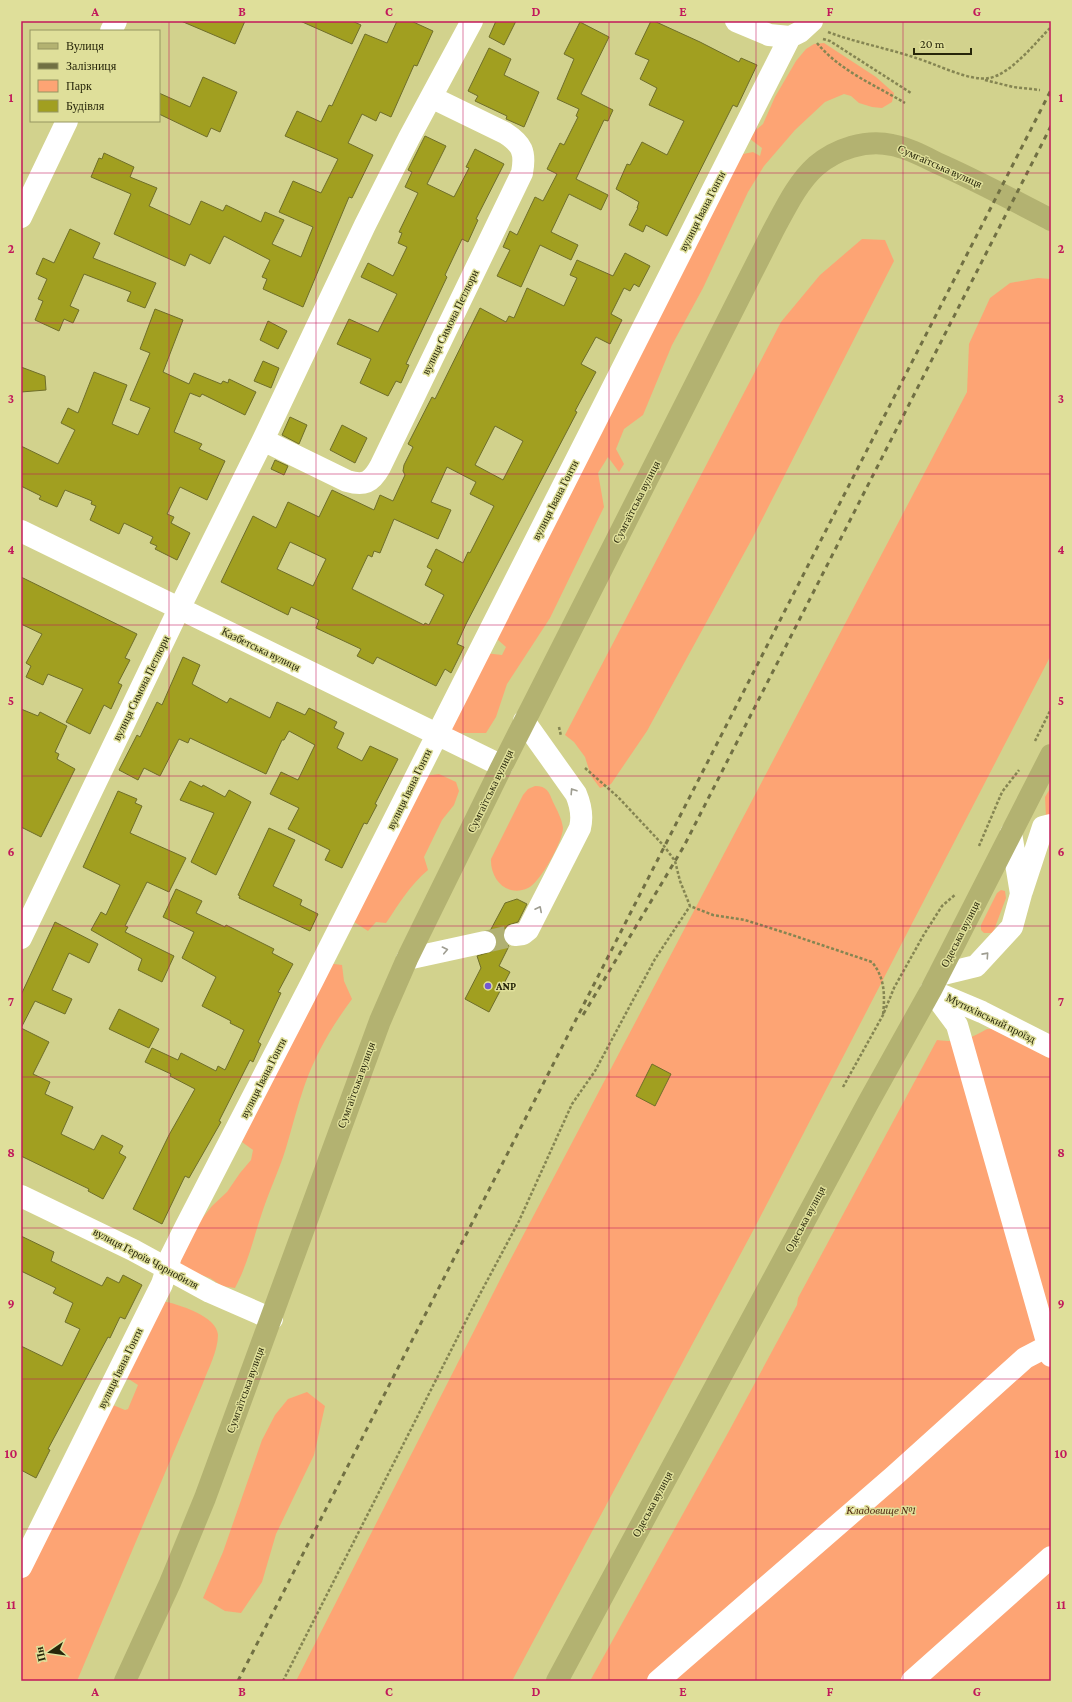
<svg xmlns="http://www.w3.org/2000/svg" width="1072" height="1702" font-family="'Crimson Pro',serif">
	<rect width="100%" height="100%" fill="#d2d28d"/>
	<!-- green -->
	<path fill="#fda474" d="M824,43L876,77L894,93L892,102L882,108L872,107L859,103L851,96L844,94L825,102L795,130L764,166L748,192L703,288L672,345L643,415L624,429L616,449L624,464L619,472L608,457L598,473L604,507L550,618L507,684L496,717L486,733H454L447,726L485,653L502,655L506,647L498,640L493,631L711,214L743,154L753,152L760,156L762,148L750,139L756,130L763,124L775,97L796,61L806,49L814,44Z
		M862,239L885,240L894,261L753,537L647,731L611,784L600,788L591,776L585,757L574,742L565,735L781,322L820,275Z
		M1038,278L1051,279V655L755,1227L512,1681H296L506,1268L967,392L969,344L990,298L1010,283Z
		M439,774L456,782L459,791L454,805L442,820L424,857L428,870C410,885 399,904 386,923L376,922L368,931L351,920L423,776Z
		M535,786C547,786 549,792 553,802C557,810 562,819 563,828C563,841 540,883 528,888C507,898 490,879 491,859L523,795L528,789Z
		M1051,787V815L1046,817L1045,797Z
		M1001,890L1005,891L1006,898L994,930L992,933H984L981,930V925L997,893Z
		M326,963L342,965L344,981L352,999C332,1026 315,1055 304,1087C297,1107 292,1128 286,1148C279,1171 268,1193 261,1216C252,1243 248,1263 235,1288L222,1286L210,1278L186,1270L179,1264L200,1221L212,1206L227,1192L240,1173L251,1160L253,1150L242,1142Z
		M987,1029H992L1051,1059V1681H590L729,1431L797,1305L798,1298L937,1040C960,1043 967,1040 987,1029Z
		M162,1301C178,1304 217,1316 218,1335C218,1351 208,1369 203,1383L77,1681H21V1580L97,1429L113,1405L125,1410L128,1409L138,1385L127,1378Z
		M307,1392L325,1406L314,1455L276,1534L262,1582L241,1613L225,1611L203,1598L223,1552L262,1440L275,1415L288,1399Z"/>
	<!-- building -->
	<path fill="#a19f20" stroke="#6f6e2a" fill-rule="evenodd" d="M181,21H245L235,44Z
		M300,21H352L361,25L352,44Z
		M397,21H411L433,31L417,66L414,65L391,117L380,112L376,121L362,114L348,143L373,155L352,198L349,197L303,307L263,289L267,279L262,277L270,260L224,236L210,264L190,254L185,266L114,234L131,194L91,177L99,158L102,159L104,153L134,167L130,177L157,188L149,206L190,225L201,201L223,211L226,205L261,222L265,212L284,220L272,244L301,257L313,227L279,212L293,181L321,193L338,159L285,136L297,111L321,122L329,105L332,106L365,34L387,43Z
		M496,21H516L504,45L489,37Z
		M651,21H654L700,42L739,62L741,58L757,65L737,107L733,105L667,236L646,225L643,232L629,225L638,208H637L639,202L616,189L627,164L630,165L642,142L667,155L684,121L649,105L657,88L640,79L649,60L635,54Z
		M580,22L609,37L581,94L613,110L608,121L604,120L576,179L608,195L601,210L569,194L551,232L578,245L571,260L540,245L521,287L497,276L510,250L503,247L510,231L517,235L535,197L543,201L557,174L547,169L560,143L564,145L578,117L576,116L579,109L557,99L574,59L564,54Z
		M489,48L511,59L504,75L539,92L524,127L506,119L507,116L475,101L478,96L468,91Z
		M203,77L237,92L220,132L211,128L207,137L159,114V93L190,107Z
		M425,136L446,146L427,184L454,197L469,168L466,167L475,149L504,164L476,219L478,220L468,242L462,239L445,275L447,277L406,364L409,365L401,383L396,381L388,396L360,383L371,359L337,344L349,319L378,332L397,294L361,277L368,263L393,276L407,247L398,243L402,233L399,232L418,193L405,187L412,172L408,170Z
		M70,229L100,243L93,258L156,283L145,308L127,301L131,292L84,274L70,306L79,310L73,323L64,319L59,331L35,320L43,301L38,299L47,279L36,274L43,258L54,263Z
		M625,253L650,266L639,287L634,284L630,291L624,288L611,314L622,320L610,344L596,337L581,364L596,372L575,411L577,412L466,624L457,644L464,647L451,673L445,669L436,686L377,657L373,664L357,656L361,649L316,628L319,620L291,607L288,615L221,582L253,516L276,528L288,502L319,517L332,490L374,510L380,495L393,501L405,475L403,471L404,465L413,447L408,444L432,397L435,399L480,308L506,322L509,316L514,318L527,288L564,306L577,278L570,275L577,260L613,276ZM495,426L523,441L503,480L475,465ZM447,467L476,482L470,494L494,506L470,553L468,552L463,563L436,549L427,567L432,570L425,585L444,595L429,625L425,623L424,625L352,589L368,555L372,557L374,551L380,553L394,519L438,539L451,510L431,502ZM290,542L326,559L313,586L277,569Z
		M155,309L183,320L163,372L189,384L194,373L221,384L223,381L228,383L229,379L256,392L245,415L202,394L200,397L190,393L174,432L202,444L199,449L225,461L207,500L180,487L167,514L174,517L171,523L190,533L177,560L155,549L157,546L150,543L153,537L124,523L119,534L90,520L96,506L91,504L92,501L65,490L57,507L39,499L41,496L21,486V446L58,464L75,430L61,423L68,408L78,413L94,372L127,385L112,424L138,435L150,408L130,400L150,353L140,349Z
		M268,321L287,331L278,349L260,340Z
		M263,361L279,368L271,388L254,381Z
		M21,367L45,376L46,390L21,392Z
		M290,417L307,425L299,444L282,435Z
		M342,425L367,438L355,463L330,450Z
		M275,460L288,466L284,475L271,469Z
		M21,577L137,634L125,658L130,660L118,683L122,685L111,709L104,705L90,734L66,722L83,689L48,674L43,685L26,677L31,666L26,663L42,634L21,624Z
		M183,657L200,665L192,684L227,703L230,698L270,718L277,702L305,715L309,708L337,722L334,728L344,733L337,748L362,761L370,746L398,759L375,804L377,805L367,824L364,823L342,868L325,860L330,850L288,829L299,808L270,794L281,772L298,780L315,745L289,731L284,740H282L266,774L190,738L188,743L179,739L160,776L144,768L138,780L119,770L137,735L140,737L157,702L162,705Z
		M21,709L38,716L40,712L67,726L55,752L59,754L57,759L75,769L41,837L21,827Z
		M190,781L202,787L203,785L225,797L229,790L251,802L216,875L191,862L214,813L180,800Z
		M118,791L137,799L135,803L142,806L130,833L186,858L169,892L147,882L125,926L128,927L125,932L174,956L162,982L138,970L142,959L91,930L101,912L106,915L120,885L83,867Z
		M269,828L295,840L273,886L302,900L300,905L318,914L310,931L239,898L240,896L238,895Z
		M176,889L202,901L196,913L225,927L226,925L274,949L272,953L293,964L278,992L281,993L258,1042L261,1044L253,1062L250,1060L219,1121L221,1122L189,1178L185,1176L162,1224L133,1209L169,1135L195,1089L170,1076L171,1074L145,1062L152,1048L178,1060L181,1053L216,1071L218,1066L225,1070L244,1030L230,1023L231,1021L202,1006L216,977L182,958L194,932L163,917Z
		M517,899L527,904L518,922L508,925L503,931V937L505,942L509,946L499,966L510,972L489,1012L465,999L481,968L477,956L493,951L497,946V939L494,934L490,931L505,903Z
		M55,922L98,944L89,963L69,953L52,990L72,999L65,1014L35,1001L21,1028L49,1042L33,1074L50,1082L45,1094L73,1107L61,1134L94,1150L102,1135L123,1146L119,1153L126,1157L103,1199L88,1191L89,1189L21,1156V995Z
		M119,1009L159,1029L149,1048L109,1029Z
		M652,1064L671,1074L655,1106L636,1096Z
		M21,1236L54,1252L51,1261L102,1286L107,1277L119,1283L123,1275L142,1285L125,1319L120,1317L110,1338L108,1337L48,1449L50,1450L36,1478L21,1470V1346L62,1366L80,1329L65,1322L73,1303L53,1293L56,1288L21,1271Z"/>
	<g fill="none" stroke-linecap="round" stroke-linejoin="round">
		<!-- minor-tunnel -->
		<path stroke="#b0b073" stroke-width="22" stroke-dasharray="22 11" stroke-linecap="butt" d="M485,942L515,935"/>
		<!-- path -->
		<path stroke="#858552" stroke-width="2.5" stroke-dasharray="3 2" stroke-linecap="butt" d="M828,32C857,43 887,48 916,58C934,63 970,82 989,78C1010,75 1036,42 1051,27
			M823,39L830,41L911,93
			M817,43C840,71 875,85 905,103
			M985,80L1013,87L1040,90
			M559,727L561,736
			M1035,741L1051,709
			M585,768L618,797L664,846L675,861L680,881L690,906L713,915L745,920L789,934L872,962C885,978 885,995 883,1015
			M979,846L1002,792L1019,770
			M843,1087L883,1015L894,988L923,936L942,906L956,894
			M283,1681L472,1309L519,1221L572,1104L595,1071L655,959L690,906"/>
		<!-- minor -->
		<path stroke="#fff" stroke-width="22" d="M736,21L769,35L790,37
			M111,31L116,21
			M21,217L67,121
			M263,440L347,481C364,486 371,483 380,467L522,173C526,152 522,144 505,133L431,97
			M21,531L502,766
			M1022,891L1043,827L1051,825
			M515,935L523,934L528,930L580,828C583,816 581,806 576,794L524,721
			M21,938L179,609L263,440L365,225L409,138L472,21
			M407,959L485,942
			M939,975L976,966L1012,927L1021,894L1011,833
			M931,990L957,1025L1051,1356
			M932,991L982,1012L1051,1047
			M21,1196L133,1250L210,1292L272,1319
			M21,1567L162,1284L171,1256L185,1228L313,980L790,37L800,32L812,21
			M658,1681L894,1476L1025,1358L1048,1346
			M912,1681L1051,1557"/>
		<!-- major -->
		<path stroke="#b3b271" stroke-width="22" d="M125,1681L170,1583L205,1498L380,1021L407,959L502,766L773,231C785,209 797,183 816,166C836,149 866,139 892,145C908,148 923,156 937,163C976,180 1013,200 1051,220
			M557,1681L868,1103L931,990L1051,755"/>
		<!-- rail -->
		<path stroke="#717043" stroke-width="3" stroke-dasharray="5 5" stroke-linecap="butt" d="M583,1015L684,846L1051,126
			M238,1681L1051,90"/>
	</g>
	<!-- one-way arrows -->
	<defs><path id="oneway-chevron" d="M-2-3.5L2.5 0L-2 3.5" fill="none" stroke-width="1.6" stroke-linecap="round" stroke-linejoin="round"/></defs>
	<g stroke="#9e9d91">
		<use href="#oneway-chevron" transform="translate(573 791) rotate(-123)"/>
		<use href="#oneway-chevron" transform="translate(539 909) rotate(-63)"/>
		<use href="#oneway-chevron" transform="translate(445 950) rotate(-12)"/>
		<use href="#oneway-chevron" transform="translate(986 955) rotate(-48)"/>
	</g>
	<!-- grid -->
	<path fill="none" stroke="#c2185b" stroke-width="1" stroke-opacity="0.55" d="M169,21V1681M316,21V1681M463,21V1681M609,21V1681M756,21V1681M903,21V1681M21,173H1051M21,323H1051M21,474H1051M21,625H1051M21,776H1051M21,926H1051M21,1077H1051M21,1228H1051M21,1379H1051M21,1529H1051"/>
	<!-- markers -->
	<circle fill="#7258d2" stroke="#dfdf9a" stroke-width="1.5" cx="488" cy="986" r="4"/>
	<g text-anchor="middle" dominant-baseline="central" stroke-width="3" stroke-linejoin="round" paint-order="stroke">
		<!-- street labels -->
		<g font-size="11" fill="#27260a" stroke="#dfdf9a">
			<text transform="translate(940 166) rotate(24)">Сумгаїтська вулиця</text>
			<text transform="translate(702 211) rotate(-63)">вулиця Івана Гонти</text>
			<text transform="translate(450 322) rotate(-64)">вулиця Симона Петлюри</text>
			<text transform="translate(555 500) rotate(-63)">вулиця Івана Гонти</text>
			<text transform="translate(636 502) rotate(-63)">Сумгаїтська вулиця</text>
			<text transform="translate(261 649) rotate(26)">Казбетська вулиця</text>
			<text transform="translate(141 688) rotate(-64)">вулиця Симона Петлюри</text>
			<text transform="translate(409 789) rotate(-64)">вулиця Івана Гонти</text>
			<text transform="translate(490 791) rotate(-64)">Сумгаїтська вулиця</text>
			<text transform="translate(960 934) rotate(-63)">Одеська вулиця</text>
			<text transform="translate(991 1018) rotate(26)">Мутихівський проїзд</text>
			<text transform="translate(263 1078) rotate(-63)">вулиця Івана Гонти</text>
			<text transform="translate(356 1085) rotate(-70)">Сумгаїтська вулиця</text>
			<text transform="translate(805 1219) rotate(-62)">Одеська вулиця</text>
			<text transform="translate(146 1258) rotate(28)">вулиця Героїв Чорнобиля</text>
			<text transform="translate(120 1368) rotate(-64)">вулиця Івана Гонти</text>
			<text transform="translate(245 1390) rotate(-70)">Сумгаїтська вулиця</text>
			<text transform="translate(652 1504) rotate(-62)">Одеська вулиця</text>
		</g>
		<!-- poi labels -->
		<g font-size="11" font-weight="bold" fill="#27260a" stroke="#dfdf9a" text-anchor="start">
			<text x="496" y="986">ANP</text>
		</g>
		<!-- park labels -->
		<g font-size="11" font-style="italic" fill="#502913" stroke="#dfdf9a">
			<text x="881" y="1510">Кладовище №1</text>
		</g>
	</g>
	<!-- border -->
	<rect width="1072" height="1702" fill="none" stroke="#dfdf9a" stroke-width="44"/>
	<!-- legend -->
	<rect x="30" y="30" width="130" height="92" fill="#dfdf9a" stroke="#959560"/>
	<rect x="38" y="43" width="20" height="6" fill="#b3b271" stroke="#959560"/>
	<text x="66" y="50" font-size="12" fill="#27260a">Вулиця</text>
	<rect x="38" y="63" width="20" height="6" fill="#717043" stroke="#959560"/>
	<text x="66" y="70" font-size="12" fill="#27260a">Залізниця</text>
	<rect x="38" y="80" width="20" height="12" fill="#fda474" stroke="#959560"/>
	<text x="66" y="90" font-size="12" fill="#27260a">Парк</text>
	<rect x="38" y="100" width="20" height="12" fill="#a19f20" stroke="#959560"/>
	<text x="66" y="110" font-size="12" fill="#27260a">Будівля</text>
	<!-- north arrow -->
	<g transform="translate(50 1652) rotate(257)" stroke="#dfdf9a" stroke-width="3" paint-order="stroke">
	<path d="M0-3L7 15L0 10L-7 15Z" fill="#27260a"/>
	<text y="-6" font-size="11" font-weight="bold" text-anchor="middle" fill="#27260a">Пн</text>
	</g>
	<!-- scale -->
	<path d="M914 48v6h57v-6" fill="none" stroke="#27260a" stroke-width="2"/>
	<text x="920" y="48" font-size="12" fill="#27260a" stroke="#dfdf9a" stroke-width="3" paint-order="stroke">20 m</text>
	<rect x="22" y="22" width="1028" height="1658" fill="none" stroke="#c2185b" stroke-width="1.5"/>
	<g font-size="13" text-anchor="middle" font-weight="bold" fill="#c2185b">
		<text x="95" y="16">A</text>
		<text x="242" y="16">B</text>
		<text x="389" y="16">C</text>
		<text x="536" y="16">D</text>
		<text x="683" y="16">E</text>
		<text x="830" y="16">F</text>
		<text x="977" y="16">G</text>
		<text x="11" y="102">1</text>
		<text x="1061" y="102">1</text>
		<text x="11" y="253">2</text>
		<text x="1061" y="253">2</text>
		<text x="11" y="403">3</text>
		<text x="1061" y="403">3</text>
		<text x="11" y="554">4</text>
		<text x="1061" y="554">4</text>
		<text x="11" y="705">5</text>
		<text x="1061" y="705">5</text>
		<text x="11" y="856">6</text>
		<text x="1061" y="856">6</text>
		<text x="11" y="1006">7</text>
		<text x="1061" y="1006">7</text>
		<text x="11" y="1157">8</text>
		<text x="1061" y="1157">8</text>
		<text x="11" y="1308">9</text>
		<text x="1061" y="1308">9</text>
		<text x="11" y="1458">10</text>
		<text x="1061" y="1458">10</text>
		<text x="11" y="1609">11</text>
		<text x="1061" y="1609">11</text>
		<text x="95" y="1696">A</text>
		<text x="242" y="1696">B</text>
		<text x="389" y="1696">C</text>
		<text x="536" y="1696">D</text>
		<text x="683" y="1696">E</text>
		<text x="830" y="1696">F</text>
		<text x="977" y="1696">G</text>
	</g>
</svg>
